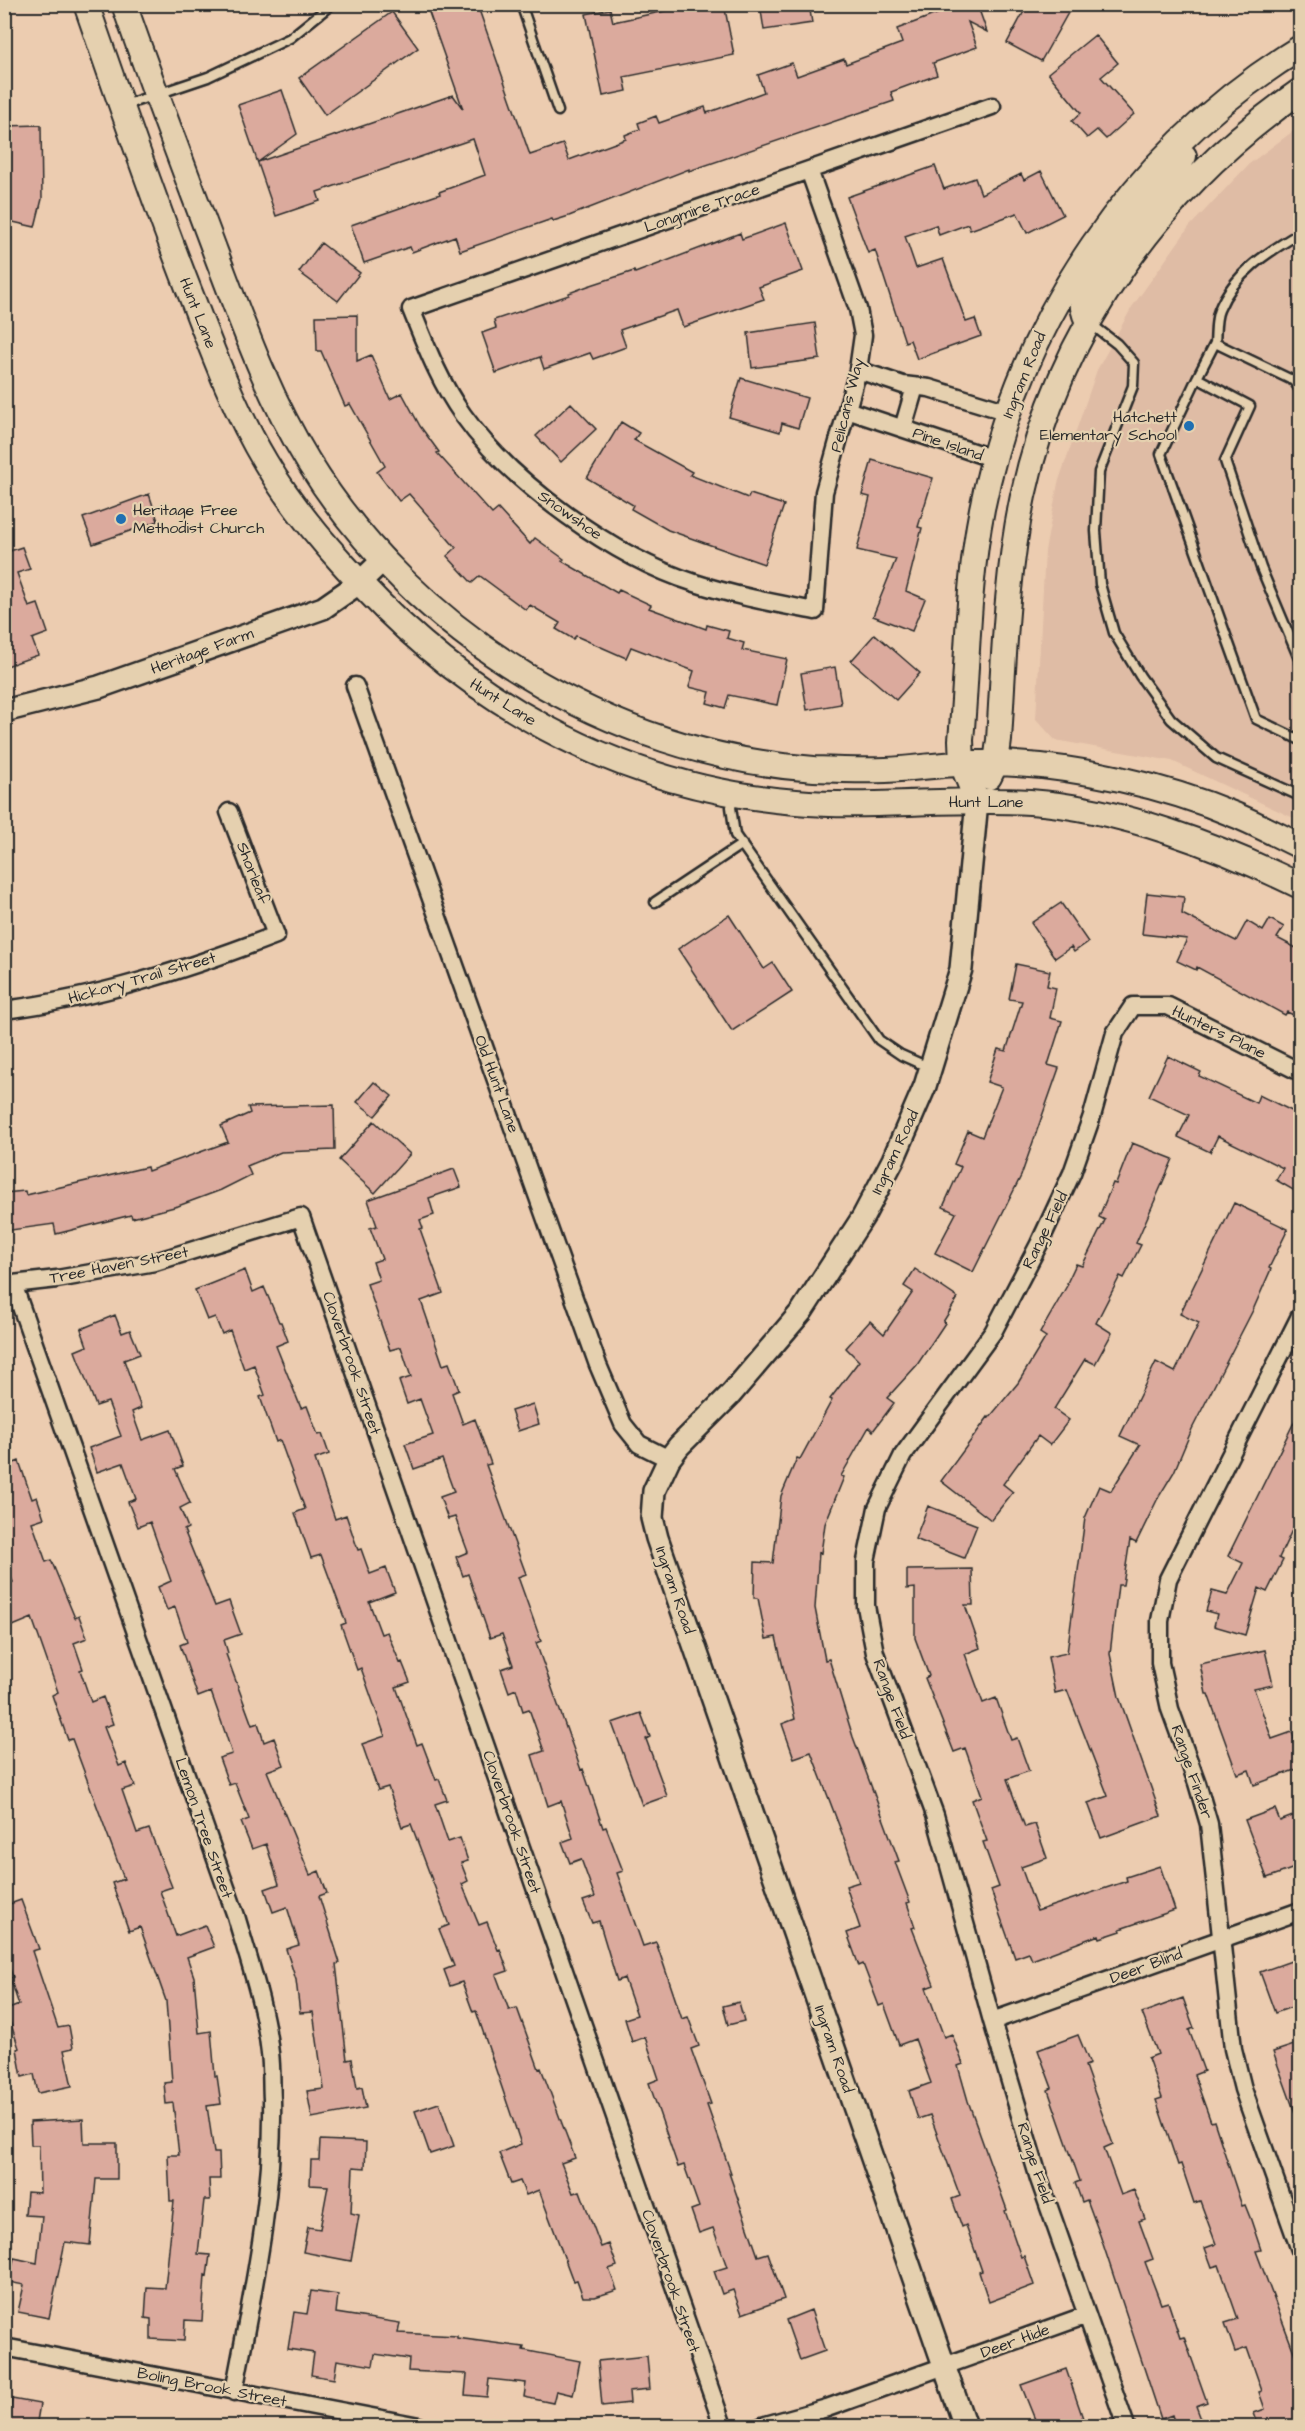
<svg xmlns="http://www.w3.org/2000/svg" width="1305" height="2431" font-family="'Architects Daughter',sans-serif">
	<rect width="100%" height="100%" fill="#ecccb0"/>
	<filter id="ink" filterUnits="userSpaceOnUse"><feTurbulence type="fractalNoise" baseFrequency=".0167" numOctaves="2"/><feDisplacementMap in="SourceGraphic" scale="12" xChannelSelector="R" yChannelSelector="G"/><feConvolveMatrix kernelMatrix="1 2 1 2 8 2 1 2 1" color-interpolation-filters="sRGB"/></filter>
	<g filter="url(#ink)">
		<!-- built -->
		<path fill="#dfbca5" d="M1300,126V821L1172,761L1055,740L1036,719L1045,551L1058,483L1097,370L1132,307L1189,227L1249,164Z"/>
		<!-- building -->
		<path fill="#dbaa9d" stroke="#2b2b2b" stroke-width="1.5" d="M426,4H477L530,155L563,144L569,160L626,139L625,135L640,129L638,123L656,116L659,123L705,107L707,113L764,92L758,75L792,63L797,76L844,59L846,64L902,43L897,29L947,10L937,4H977L987,32L968,22L977,47L933,63L937,75L891,92L894,101L689,171V169L569,216L553,221L552,219L460,251L455,236L412,252L410,247L364,263L351,225L440,194L439,192L485,175L473,139L317,192L320,201L276,216L238,105L282,90L297,134L258,162L453,95L463,109Z
			M698,4H724L734,55L624,77L627,91L603,96L586,14L610,9L613,22Z
			M760,4H809L812,23L764,30Z
			M1028,4H1073L1041,61L1007,43Z
			M392,12L418,48L325,115L299,78Z
			M1095,35L1118,63L1101,77L1134,114L1106,139L1097,130L1087,138L1072,121L1081,113L1048,73Z
			M41,125L42,199L35,227L4,220V126Z
			M935,166L944,189L975,178L981,194L1021,174L1024,180L1041,171L1063,215L1027,233L1017,213L970,230L968,224L939,235L936,225L905,236L916,268L943,259L966,322L975,319L981,336L917,359L910,340L905,342L875,250L868,253L847,197Z
			M786,223L803,271L759,287L764,299L683,327L677,310L620,330L626,347L593,359L590,353L544,369L540,357L496,373L482,333L496,328L494,320L569,295V293L588,286L634,271L635,273L740,233L742,239Z
			M321,243L360,273L338,301L299,272Z
			M357,315V361L371,355L390,399L402,393L420,426L439,452L437,453L492,514L498,509L530,544L535,538L564,559L562,561L617,593L619,590L651,605L649,608L706,629L707,625L729,631L727,638L744,643L742,650L787,659L777,705L729,695L725,708L707,703L710,692L689,687L694,671L631,647L626,658L576,636L573,639L556,629L560,623L530,605L526,610L480,576L472,583L447,556L456,548L409,494L399,501L377,472L385,466L350,404L345,406L321,351H317L316,316Z
			M815,323L820,359L752,368L748,333Z
			M741,378L807,398L798,428L782,423L780,432L729,417Z
			M571,403L596,429L561,462L536,436Z
			M621,422L639,433L634,440L692,472L690,475L748,498L750,494L784,505L764,564L668,530L631,509L633,505L587,478Z
			M872,460L933,478L918,527L922,528L906,591L925,599L912,631L873,616L896,559L857,550L870,497L862,495Z
			M149,494L158,521L93,544L83,518Z
			M7,544L10,551L22,547L30,569L17,573L29,607L38,604L48,633L32,639L38,655L4,667V545Z
			M875,634L920,673L896,700L851,661Z
			M835,667L841,704L807,710L801,673Z
			M1147,893L1184,897L1182,914L1236,941L1247,921L1263,931L1270,919L1284,927L1277,938L1300,950V1018L1287,1012L1285,1015L1197,967L1196,970L1177,961L1187,939L1142,934Z
			M1061,903L1088,942L1074,952L1071,947L1055,958L1031,923Z
			M729,915L764,969L773,963L792,992L732,1031L678,949Z
			M1016,964L1050,971L1047,986L1056,988L1050,1018L1062,1021L1048,1065L1059,1068L1021,1176L973,1272L935,1253L956,1213L943,1207L961,1167L954,1164L968,1131L982,1137L1002,1087L987,1082L998,1049L1006,1051L1022,1001L1009,999Z
			M1168,1056L1201,1072L1199,1076L1256,1103L1259,1095L1300,1115V1194L1276,1180L1283,1168L1218,1136L1210,1152L1178,1137L1189,1115L1149,1096Z
			M374,1082L392,1096L375,1116L357,1102Z
			M334,1105L335,1150L281,1152L247,1166L251,1175L221,1190L178,1206L132,1218L131,1215L56,1234L54,1224L4,1231V1193L25,1191L26,1195L147,1167L148,1171L228,1142L221,1126L250,1113L248,1107Z
			M374,1121L410,1154L375,1193L339,1160Z
			M1132,1143L1173,1159L1136,1243L1141,1245L1124,1278L1120,1276L1096,1323L1112,1333L1095,1364L1085,1359L1054,1409L1069,1420L1050,1445L1038,1436L1003,1484L1013,1492L991,1520L941,1481L988,1417L989,1418L1018,1383L1046,1337L1040,1333L1068,1284L1067,1283L1076,1264L1082,1266L1105,1220L1099,1217L1113,1183L1116,1184Z
			M454,1169L461,1187L429,1198L434,1215L420,1220L423,1228L420,1229L443,1293L421,1301L443,1365L449,1363L459,1390L452,1393L463,1424L475,1419L491,1464L486,1465L526,1574L518,1577L541,1641L536,1643L581,1770L583,1769L603,1828L606,1827L623,1871L617,1873L643,1946L656,1942L682,2019L688,2017L699,2046L691,2049L711,2104L707,2105L731,2173H729L758,2256L768,2253L784,2299L742,2314L733,2290L722,2294L714,2271L727,2267L713,2228L699,2233L691,2210L699,2207L684,2165L678,2167L649,2083L659,2079L645,2037L632,2042L625,2019L637,2015L624,1978L617,1981L599,1921L592,1923L583,1901L595,1897L581,1859L570,1863L562,1842L573,1838L561,1801L548,1806L532,1755L544,1751L529,1709L523,1711L516,1689L509,1692L501,1669L513,1665L502,1634L490,1638L468,1574L463,1576L456,1557L468,1552L455,1517L448,1519L440,1497L454,1492L442,1459L414,1469L405,1444L433,1435L420,1399L407,1404L399,1381L411,1377L401,1347L390,1350L367,1284L379,1280L373,1262L382,1259L370,1228L377,1226L368,1200Z
			M1234,1203L1288,1229L1269,1268L1271,1269L1253,1310L1192,1429L1174,1472L1158,1498L1136,1543L1130,1540L1123,1585H1118L1110,1654L1119,1697L1161,1816L1101,1838L1088,1803L1108,1796L1067,1690L1055,1693L1048,1657L1067,1653L1085,1518L1099,1486L1111,1491L1140,1445L1120,1436L1156,1362L1175,1372L1199,1323L1180,1314Z
			M915,1269L958,1298L943,1322L945,1323L917,1365L887,1398L894,1403L873,1431L869,1427L841,1476L844,1477L825,1524L821,1553L819,1552L815,1608L825,1660L829,1659L853,1737L899,1861L895,1862L910,1902L907,1903L915,1927L912,1928L934,1985L926,1988L944,2037L952,2034L963,2064L958,2066L968,2101L1007,2210L1005,2211L1021,2257L1024,2256L1034,2285L989,2302L979,2272L982,2271L966,2225L962,2227L952,2199L960,2196L944,2153L930,2115L918,2119L909,2091L931,2083L915,2039L899,2045L884,2004L879,2006L863,1964L859,1966L847,1933L860,1928L846,1886L859,1882L845,1841L811,1752L794,1758L782,1724L795,1719L776,1637L766,1639L758,1598H754L755,1562L773,1563L781,1496L797,1458L800,1459L832,1400L830,1399L859,1361L846,1348L870,1321L884,1334L913,1292L904,1286Z
			M245,1270L253,1292L264,1287L279,1322H281L288,1341L276,1346L301,1408L307,1406L318,1435L322,1434L329,1454L315,1459L335,1519L346,1515L358,1550L361,1549L370,1574L386,1568L395,1592L369,1602L381,1634L387,1632L400,1663L402,1662L410,1682L396,1687L417,1745L422,1743L436,1780L439,1779L447,1800L435,1804L448,1842L460,1838L468,1861L461,1863L468,1881L462,1884L479,1925L487,1922L498,1950L500,1949L508,1971L496,1975L509,2010L517,2008L539,2069L541,2068L575,2158L561,2163L573,2193L580,2191L601,2247L609,2244L617,2266L609,2269L617,2290L595,2297H583L577,2280L573,2281L539,2190L526,2195L520,2181L511,2184L499,2153L521,2144L476,2011L473,2012L462,1982L450,1986L444,1970L454,1966L439,1929L449,1925L411,1824L402,1827L388,1787L378,1790L362,1744L385,1736L361,1668L357,1670L341,1625L346,1623L321,1555L311,1558L295,1513L305,1509L280,1440L276,1442L260,1397L265,1395L254,1365L244,1369L230,1330L222,1334L215,1317L207,1320L195,1290Z
			M115,1315L122,1333L130,1330L140,1354L124,1360L141,1408L132,1412L142,1440L170,1430L183,1466L175,1469L190,1503L180,1508L188,1528L184,1530L215,1606L229,1601L241,1634L224,1640L228,1653L226,1654L252,1725L258,1723L264,1742L274,1738L284,1765L267,1771L310,1875L319,1871L327,1893L319,1896L340,1963L336,1964L347,2060L352,2059L357,2088L362,2087L366,2108L312,2118L307,2091L324,2089L313,2012L300,2013L296,1980L286,1949L299,1945L287,1907L273,1912L265,1889L279,1884L266,1844L252,1849L241,1822L249,1819L235,1783L229,1785L219,1758L232,1754L226,1735L211,1692L198,1697L180,1645L187,1642L175,1607L167,1610L158,1587L171,1581L150,1522L138,1527L128,1502L136,1499L123,1463L97,1472L89,1448L121,1436L108,1402L96,1406L75,1351L87,1346L81,1329Z
			M533,1404L539,1424L518,1431L511,1411Z
			M1300,1410V1513L1279,1558L1283,1560L1267,1592L1259,1588L1245,1635L1214,1626L1217,1614L1206,1611L1212,1591L1227,1595L1243,1563L1228,1556Z
			M19,1461L32,1499L37,1497L44,1518L32,1522L46,1562L51,1560L75,1618L79,1616L87,1638L74,1643L83,1669L80,1670L91,1702L103,1697L113,1724L104,1727L119,1766L126,1763L135,1786L122,1790L137,1833L149,1829L172,1887L160,1891L176,1936L205,1925L214,1947L187,1957L194,1977L199,2033L211,2031L215,2076H217L221,2104L207,2106L214,2153H219L220,2179H209L210,2200H204L198,2254L210,2255L207,2276L205,2275L202,2321L185,2320L184,2341L151,2339V2319L145,2318L147,2287L165,2288L174,2201H170L168,2155H179L173,2103L166,2104L164,2083L172,2082L166,2001L140,1927L129,1931L112,1883L124,1879L72,1739L68,1740L52,1695L58,1692L32,1618L8,1628L4,1618V1586L13,1582L4,1559V1467Z
			M928,1506L977,1525L964,1558L915,1539Z
			M972,1569L973,1605H965L980,1648L965,1654L983,1703L996,1698L1011,1740L1017,1738L1029,1771L1007,1779L1025,1827L1035,1824L1047,1858L1021,1867L1037,1911L1127,1881L1126,1877L1160,1866L1175,1910L1120,1929L1121,1931L1100,1938L1099,1935L1032,1960L1029,1953L1015,1958L991,1890L999,1887L983,1842L987,1841L972,1800L982,1796L965,1748L954,1752L925,1678L929,1676L915,1638V1588L907,1589V1570Z
			M1265,1650L1273,1685L1254,1689L1272,1739L1292,1732L1300,1755V1768L1254,1785L1249,1770L1237,1774L1208,1694H1206L1200,1664Z
			M641,1713L650,1737L646,1739L667,1796L642,1805L612,1723Z
			M1275,1809L1280,1821L1300,1813V1866L1267,1878L1245,1820Z
			M21,1900L39,1949L32,1951L58,2028L69,2026L73,2048L64,2050L72,2086L38,2093L34,2074L22,2077L17,2049L19,2048L6,2010L19,2005L10,1978L13,1977L4,1954V1906Z
			M1294,1960L1300,1978V2004L1275,2013L1260,1972Z
			M1183,1998L1194,2028L1189,2030L1204,2071L1194,2075L1211,2122L1214,2121L1242,2206L1245,2205L1251,2220L1261,2250L1256,2251L1300,2368V2427H1259L1254,2413L1265,2409L1259,2392L1262,2391L1247,2348L1235,2352L1225,2323L1238,2319L1219,2265L1212,2267L1205,2248L1216,2244L1200,2201L1194,2203L1181,2164L1178,2165L1156,2100L1162,2098L1148,2058L1158,2054L1142,2013Z
			M739,2002L744,2021L728,2025L723,2006Z
			M1078,2035L1090,2064L1085,2066L1113,2144L1104,2148L1121,2195L1134,2190L1145,2219L1139,2221L1153,2259L1145,2262L1161,2304L1168,2302L1180,2338L1184,2337L1207,2402L1196,2406L1204,2427H1176L1172,2415L1161,2419L1100,2235L1087,2200L1082,2202L1075,2183L1080,2181L1048,2090L1052,2088L1038,2050Z
			M1300,2043V2121H1298L1273,2052Z
			M439,2103L454,2146L430,2154L415,2111Z
			M83,2119L84,2143H117V2179H96L90,2245L65,2242L49,2318L18,2312L24,2285L9,2282L14,2258L37,2263L42,2216L25,2215L27,2192L40,2193L39,2145H31L30,2122Z
			M320,2140L366,2142L365,2168L353,2167L351,2213L359,2215L351,2261L303,2252L308,2227L320,2229L328,2186L310,2185L311,2160H319Z
			M311,2291L338,2295L336,2313L400,2323L398,2333L457,2336V2338L524,2347L523,2350L580,2361L573,2395L556,2391L553,2403L524,2397L526,2383L489,2379L487,2397L465,2395L467,2374L408,2371L409,2359L375,2354L373,2366L337,2360L334,2379L311,2375L314,2353L288,2349L294,2312L307,2314Z
			M811,2310L825,2351L800,2360L786,2320Z
			M647,2356L650,2389L629,2391L630,2403L602,2406L598,2361Z
			M1066,2369L1086,2427H1038L1021,2385Z
			M12,2399L40,2404L36,2427H8Z"/>
		<g fill="none" stroke-linecap="round" stroke-linejoin="round">
			<!-- service casing -->
			<g stroke="#2b2b2b" stroke-width="13">
				<path id="service" d="M521,4L558,111
					M125,105L208,77L290,38L332,4
					M1300,233C1268,252 1234,273 1219,310C1215,319 1216,333 1215,343L1294,381L1300,390
					M1091,324L1117,344L1134,363L1133,386L1099,472L1096,531L1100,584L1114,633L1140,676L1171,719L1216,758L1300,796
					M1215,343L1197,378L1250,406L1225,461L1261,568L1300,661
					M1197,378L1161,454L1256,719L1300,740
					M734,797L731,807L735,835L879,1040L901,1055L930,1068
					M655,902L742,844"/>
			</g>
			<!-- minor casing -->
			<g stroke="#2b2b2b" stroke-width="21">
				<path id="minor" d="M809,170L858,309L863,335L858,370L824,492L815,611C774,603 735,596 695,583C615,558 512,484 463,415C440,383 426,346 411,309L992,106
					M858,370L903,385L929,388L1008,412
					M847,410L994,459
					M903,428L915,387
					M355,686L598,1365L623,1424L639,1444L669,1459
					M4,1010C98,998 188,969 276,935L229,812
					M13,1284L236,1916C249,1961 265,2006 270,2053C272,2068 271,2084 272,2099C274,2198 252,2295 234,2392
					M4,1285L57,1279L155,1262L301,1217L723,2426
					M1300,1316L1168,1579L1160,1621V1663L1170,1709L1197,1783L1209,1824L1233,2049L1243,2089L1300,2250
					M992,2021L1300,1911
					M4,2347L419,2426
					M762,2426L827,2408L1087,2315
					M1126,2426L1039,2179L992,2021L935,1815L875,1653L866,1606V1561L877,1508L903,1455L993,1332L1039,1244L1072,1173L1092,1116L1115,1033L1133,1006H1168L1300,1072"/>
			</g>
			<!-- tertiary casing -->
			<g stroke="#2b2b2b" stroke-width="26">
				<path id="tertiary" d="M4,711L99,687L323,608L359,583L384,559
					M965,2426L657,1538L652,1518L654,1491L669,1459L679,1446L731,1394L802,1311L863,1217L893,1160L925,1086L961,969L977,801"/>
			</g>
			<!-- secondary casing -->
			<g stroke="#2b2b2b" stroke-width="28">
				<path id="secondary" d="M86,4C121,104 155,205 194,303C215,358 236,413 266,463C287,499 314,532 342,563C461,699 615,787 796,802C875,809 952,797 1030,802C1120,808 1221,847 1300,886
					M124,4C153,88 185,171 216,254C243,325 268,396 308,461C414,634 611,755 814,769C838,770 862,771 886,770C924,768 961,761 999,763C1076,766 1164,785 1235,815C1257,824 1279,836 1300,846
					M1088,322C1086,318 1084,313 1083,308C1078,271 1164,189 1184,156
					M989,777L996,763L999,740C1004,659 1006,576 1023,496C1059,329 1161,188 1300,91
					M977,801L962,764L961,740C968,663 967,585 982,509C1020,318 1134,150 1300,48"/>
			</g>
			<!-- service -->
			<use href="#service" stroke="#e5d0af" stroke-width="8"/>
			<!-- minor -->
			<use href="#minor" stroke="#e5d0af" stroke-width="16"/>
			<!-- tertiary -->
			<use href="#tertiary" stroke="#e5d0af" stroke-width="21"/>
			<!-- secondary -->
			<use href="#secondary" stroke="#e5d0af" stroke-width="24"/>
		</g>
	</g>
	<!-- markers -->
	<g fill="#1f6fb2" stroke="#e5d0af" stroke-width="2">
		<circle cx="1189" cy="426" r="6"/>
		<circle cx="121" cy="519" r="6"/>
	</g>
	<g text-anchor="middle" dominant-baseline="central" stroke-width="4.5" stroke-linejoin="round" paint-order="stroke">
		<!-- street labels -->
		<g font-size="16" fill="#2b2b2b" stroke="#e5d0af">
			<text transform="translate(702 208) rotate(-19)">Longmire Trace</text>
			<text transform="translate(198 313) rotate(68)">Hunt Lane</text>
			<text transform="translate(1024 375) rotate(-68)">Ingram Road</text>
			<text transform="translate(847 405) rotate(-76)">Pelicans Way</text>
			<text transform="translate(948 444) rotate(19)">Pine Island</text>
			<text transform="translate(570 515) rotate(35)">Snowshoe</text>
			<text transform="translate(202 651) rotate(-20)">Heritage Farm</text>
			<text transform="translate(503 702) rotate(32)">Hunt Lane</text>
			<text x="986" y="802">Hunt Lane</text>
			<text transform="translate(253 873) rotate(69)">Shorleaf</text>
			<text transform="translate(142 978) rotate(-16)">Hickory Trail Street</text>
			<text transform="translate(1219 1032) rotate(26)">Hunters Plane</text>
			<text transform="translate(497 1084) rotate(70)">Old Hunt Lane</text>
			<text transform="translate(895 1152) rotate(-65)">Ingram Road</text>
			<text transform="translate(1045 1230) rotate(-64)">Range Field</text>
			<text transform="translate(119 1265) rotate(-11)">Tree Haven Street</text>
			<text transform="translate(352 1363) rotate(71)">Cloverbrook Street</text>
			<text transform="translate(675 1590) rotate(71)">Ingram Road</text>
			<text transform="translate(892 1699) rotate(70)">Range Field</text>
			<text transform="translate(1192 1772) rotate(71)">Range Finder</text>
			<text transform="translate(512 1822) rotate(71)">Cloverbrook Street</text>
			<text transform="translate(204 1828) rotate(71)">Lemon Tree Street</text>
			<text transform="translate(1146 1966) rotate(-20)">Deer Blind</text>
			<text transform="translate(834 2049) rotate(71)">Ingram Road</text>
			<text transform="translate(1035 2163) rotate(72)">Range Field</text>
			<text transform="translate(671 2281) rotate(71)">Cloverbrook Street</text>
			<text transform="translate(1015 2341) rotate(-20)">Deer Hide</text>
			<text transform="translate(212 2387) rotate(11)">Boling Brook Street</text>
		</g>
		<!-- poi labels -->
		<g font-size="16" fill="#2b2b2b" stroke="#e5d0af" text-anchor="end">
			<text x="1177" y="417">Hatchett<tspan x="1177" dy="18">Elementary School</tspan></text>
			<text x="133" y="510" text-anchor="start">Heritage Free<tspan x="133" dy="18">Methodist Church</tspan></text>
		</g>
	</g>
	<!-- margin -->
	<rect width="1305" height="2431" fill="none" stroke="#e5d0af" stroke-width="24"/>
	<rect x="12" y="12" width="1281" height="2407" fill="none" stroke="#2b2b2b" stroke-width="2" filter="url(#ink)"/>
</svg>
